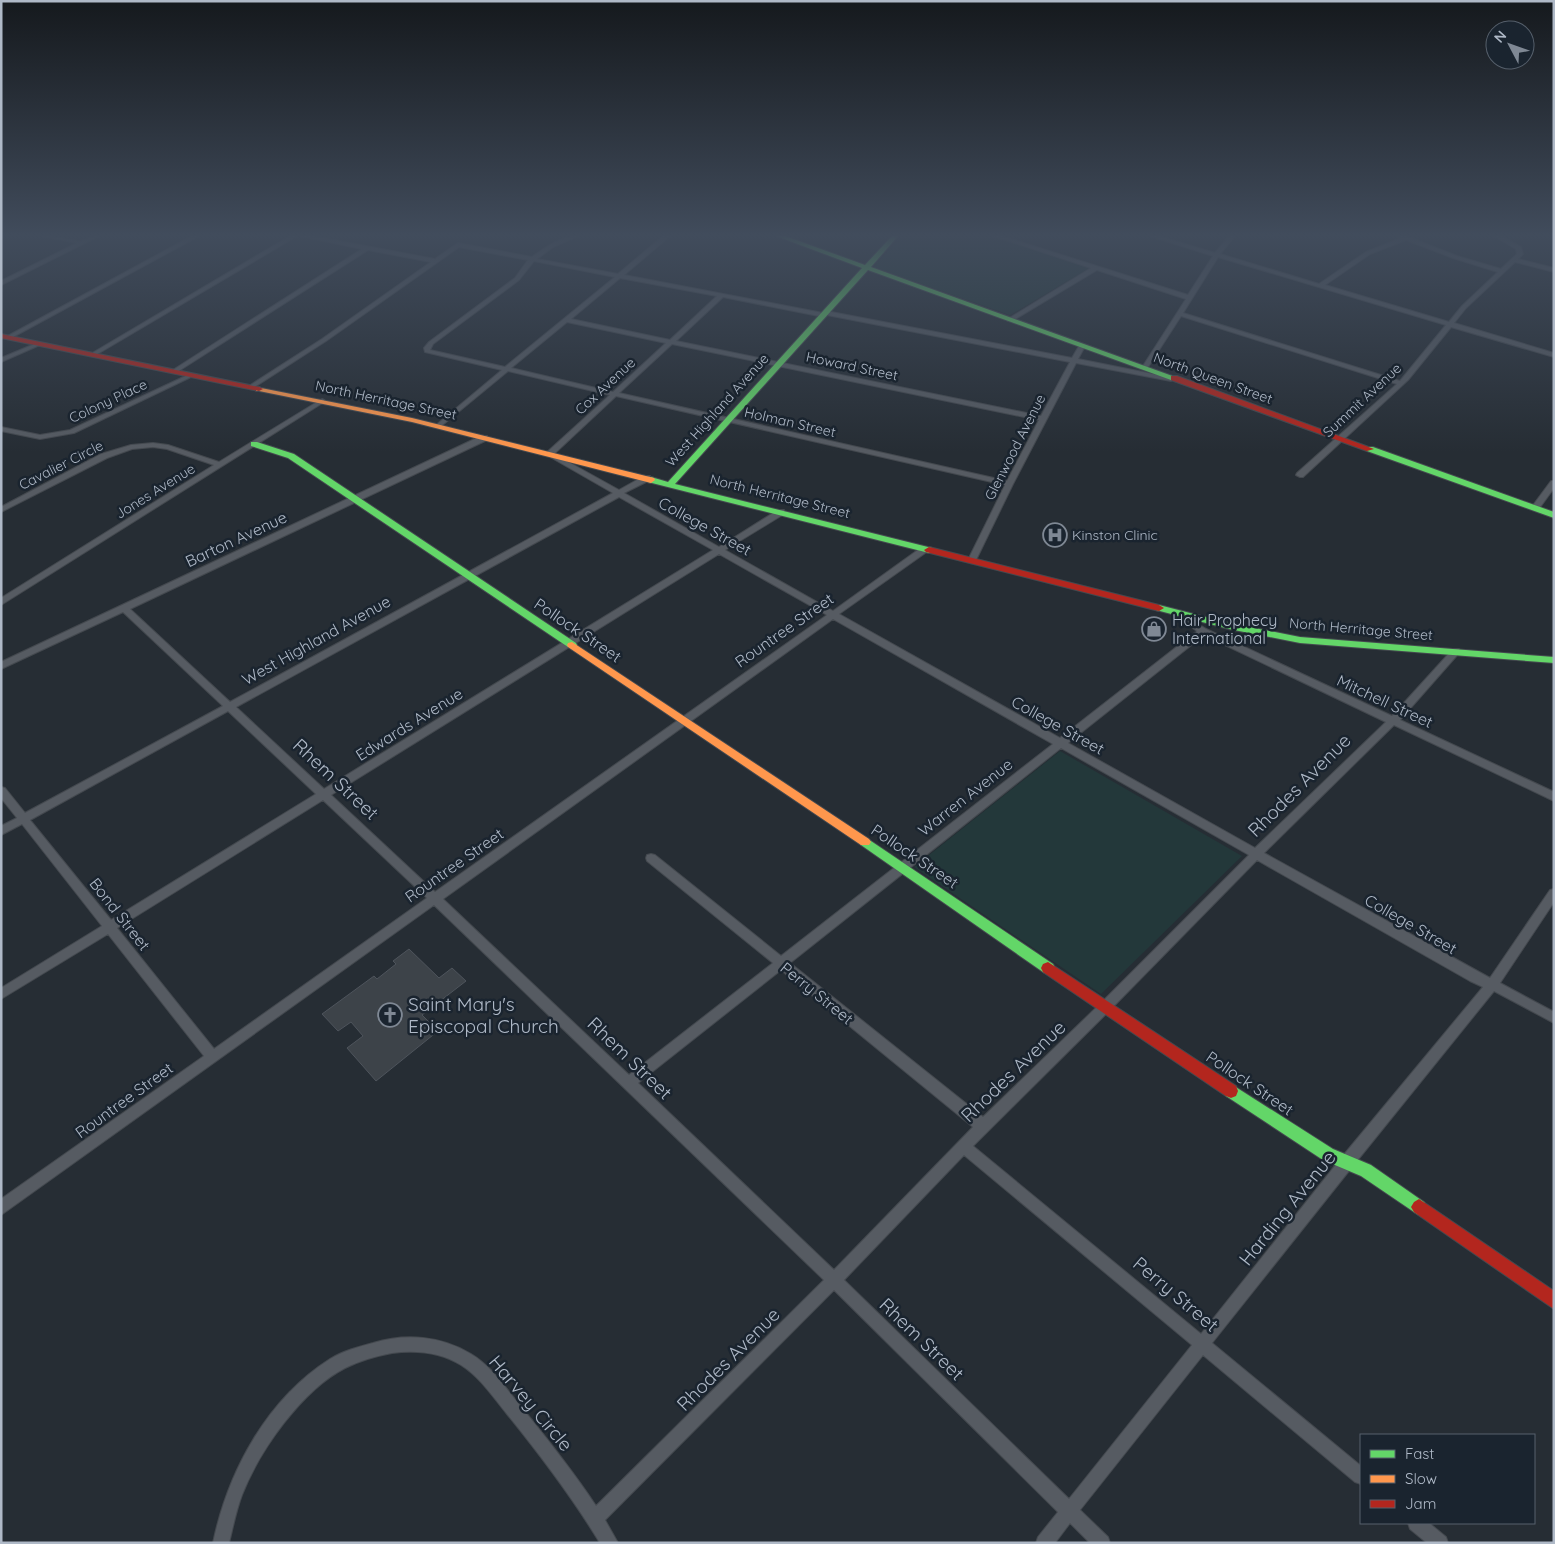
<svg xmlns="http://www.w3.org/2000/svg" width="1555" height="1544" font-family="Quicksand,sans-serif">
	<rect width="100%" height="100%" fill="#262d34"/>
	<!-- green -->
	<path fill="#23383a" d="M902,236H991L1091,267L1010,315L873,267Z
		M1060,751L1242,856L1101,994L914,867Z"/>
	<!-- building -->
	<path fill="#3d4349" stroke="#4e545c" d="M409,949L439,978L452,968L466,981L422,1015L438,1031L376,1081L347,1048L363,1036L351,1022L338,1031L322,1014L374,976L377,979L396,964L393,961Z"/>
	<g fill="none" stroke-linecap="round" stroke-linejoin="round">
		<!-- street casing -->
		<g stroke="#44494f" stroke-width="2">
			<path id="street" d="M42,236C55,236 67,240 79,241C86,241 91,236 99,236L1,285V281L77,243Z
				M192,236H199L11,338L6,337Z
				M290,236H297L94,356L89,355Z
				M300,236H313L435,259L458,243L532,257C545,248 560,236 578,236L553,247L537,259L618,274L663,236H670L624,275L823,313L826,311L1072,358L1079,346L1082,344L1085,346L1078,359L1173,378L1174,379L1171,381L1076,363L1013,484L976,560L972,562L968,560L1005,485L616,396L554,454L619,490L644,476H650V480L624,493L719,547L778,510H784V514L725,550L833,611L922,547H928V551L839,614L1060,738L1197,631L1175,616L1174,614L1178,611L1206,629L1392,716L1453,649H1459L1460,651L1459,653L1400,720L1554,792V801L1394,725L1264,853L1490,978L1550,890L1554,889V902L1500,983L1554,1012V1023L1494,991L1352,1167L1212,1343L1361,1466V1484L1355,1482L1203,1355L1080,1510L1108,1537L1110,1543H1090L1070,1523L1055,1543H1036L1038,1537L1058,1512L834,1290L605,1520L618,1543H600C572,1497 541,1456 507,1414C493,1397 480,1377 461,1365C440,1352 415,1350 392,1353C376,1356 359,1361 345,1368C302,1390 259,1451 242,1495C236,1511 233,1527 229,1543H213C228,1471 267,1399 330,1359C343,1351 358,1347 373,1343C406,1333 441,1336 471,1354C491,1366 504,1386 518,1403C545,1436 572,1470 596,1506L824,1280L434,905L1,1215V1199L204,1056L108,934L1,999V988L102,926L22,824L1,835V826L17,818L1,798V787L5,788L25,813L223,706L123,612L1,669V662L481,436H487V440L130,609L230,702L613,493L545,454L610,395L508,371L440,427L435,426L502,370L425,352L424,348L429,342L515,278L528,260L459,247L326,341L253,388H249V386L322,339L431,262L368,250L177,372H173V370L362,249ZM534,261L615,277L505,367L430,350L433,344L519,280ZM620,278L717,296L670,340L571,319ZM723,297L824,317L827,315L1070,362L1041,416L676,341ZM567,322L666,343L613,392L511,368ZM672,344L1039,420L1007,481L619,393ZM619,497L713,550L324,789L236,707ZM719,554L827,615L435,892L331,795ZM833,619L1053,744L781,956L655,855L651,854L647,855L646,858L647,861L773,963L629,1075L443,899ZM1204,635L1386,722L1255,848L1068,743ZM228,711L316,794L111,920L30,820ZM1061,748L1249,855L1101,1003L983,1117L790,963ZM323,800L427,898L214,1049L117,928ZM1257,860L1470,981L1483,987L1342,1157L1201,1334L973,1146L1109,1011ZM781,970L973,1127L834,1270L638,1083ZM964,1155L1192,1345L1069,1499L844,1280Z
				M993,236H1002L1188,295L1213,256L1150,236H1159L1215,253L1229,236H1235L1220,254L1319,284L1366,252L1401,238L1398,236H1406L1457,256L1501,269L1517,254L1516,249L1494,236H1501L1521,247L1523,254L1518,259L1554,268V272L1515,262L1466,308L1454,323L1554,353V357L1451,327L1408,380L1303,477H1300L1296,475L1297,473L1397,384L1181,316L1148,367H1144L1143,366L1186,299L1097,270L1012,321H1008V319L1091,268ZM1406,240L1453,258L1498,272L1462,306L1449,322L1325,285L1370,254ZM1218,257L1446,325L1400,381L1183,313Z
				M37,343L42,344L1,362V358Z
				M190,374L195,375L74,433L40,439L1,431V427L40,435L70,430Z
				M322,399L324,400V402L1,605V598L214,465L167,449L153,447L132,449L107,458L1,512V507L101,454L131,445L153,443L168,445L219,462Z
				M1551,481H1554V488L1538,510H1532L1531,508Z
				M1408,1523H1429L1446,1537L1448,1543H1427L1410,1529Z"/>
		</g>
		<!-- fast casing -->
		<g stroke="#44494f" stroke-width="2">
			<path id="fast" d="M776,236H785L865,265L892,236H898L871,267L1178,378L1171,380L868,270L675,484L932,548V552L929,553L648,482L647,480L651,477L668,482L862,268Z
				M251,442H257L294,454L576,643L577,645L576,647H568L288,458L251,446Z
				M1367,447H1373L1554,512V518L1367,451Z
				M1159,605L1229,623L1300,637L1554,657V663L1300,643L1229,629L1156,610L1154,608L1156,606Z
				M865,837L1053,964L1055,968L1053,972L1048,974L1043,972L861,845L859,842L861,839Z
				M1231,1084L1333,1149L1371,1165L1424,1202L1427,1207L1424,1212L1419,1215L1414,1212L1361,1176L1323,1160L1226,1096L1224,1091L1226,1086Z"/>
		</g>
		<!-- slow casing -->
		<g stroke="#44494f" stroke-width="2">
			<path id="slow" d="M256,387L412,418L654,478L655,480L651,483L412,422L259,391H256Z
				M572,642L869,839L871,842L869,845H861L568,647L567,645L568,643Z"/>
		</g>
		<!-- jam casing -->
		<g stroke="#44494f" stroke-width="2">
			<path id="jam" d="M1,334L259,387L263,389L259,391L1,338Z
				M1171,376H1177L1374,449L1367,451L1171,380Z
				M929,547L1159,605L1164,608L1159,611L926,552L924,550Z
				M1048,962L1236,1086L1238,1091L1236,1096L1231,1098L1226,1096L1043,972L1041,968L1043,964Z
				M1419,1199L1554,1291V1309L1414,1212L1411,1207L1414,1202Z"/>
		</g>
		<!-- street -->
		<use href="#street" fill="#565b62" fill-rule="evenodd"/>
		<!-- fast -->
		<use href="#fast" fill="#63d668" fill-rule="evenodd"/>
		<!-- slow -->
		<use href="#slow" fill="#ff974d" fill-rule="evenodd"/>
		<!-- jam -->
		<use href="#jam" fill="#b3261e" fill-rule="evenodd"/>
	</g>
	<!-- sky -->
	<linearGradient id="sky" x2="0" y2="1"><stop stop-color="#15191d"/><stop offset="0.52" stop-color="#414c5c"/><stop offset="1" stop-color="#414c5c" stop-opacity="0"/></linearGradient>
	<rect width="1555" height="452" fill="url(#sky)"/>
	<!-- icons -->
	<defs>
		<g id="hospital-ring" transform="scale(1.25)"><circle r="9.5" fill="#1a242f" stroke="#7f8894" stroke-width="1.5"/><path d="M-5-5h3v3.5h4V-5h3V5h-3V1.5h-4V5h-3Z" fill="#7f8894"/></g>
		<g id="shop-ring" transform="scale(1.25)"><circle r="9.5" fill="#1a242f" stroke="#7f8894" stroke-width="1.5"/><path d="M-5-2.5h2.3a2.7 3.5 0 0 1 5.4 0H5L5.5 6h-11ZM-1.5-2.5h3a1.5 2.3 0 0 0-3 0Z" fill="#7f8894"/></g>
		<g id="church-ring" transform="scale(1.25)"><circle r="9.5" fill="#1a242f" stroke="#7f8894" stroke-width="1.5"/><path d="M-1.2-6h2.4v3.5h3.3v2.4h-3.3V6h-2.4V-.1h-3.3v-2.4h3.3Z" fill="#7f8894"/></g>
	</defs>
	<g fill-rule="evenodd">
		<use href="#hospital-ring" x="1055" y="535"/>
		<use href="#shop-ring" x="1154" y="629"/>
		<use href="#church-ring" x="390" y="1015"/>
	</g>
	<g text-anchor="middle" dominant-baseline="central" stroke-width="5" stroke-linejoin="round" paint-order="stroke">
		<!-- far-street labels -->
		<g font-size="14" fill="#afb9c7" stroke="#1a242f">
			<text transform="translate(852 366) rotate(12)">Howard Street</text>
			<text transform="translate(1213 378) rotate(20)">North Queen Street</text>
			<text transform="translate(605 386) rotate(-43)">Cox Avenue</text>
			<text transform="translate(386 400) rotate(12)">North Herritage Street</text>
			<text transform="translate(1362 400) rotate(-43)">Summit Avenue</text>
			<text transform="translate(108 401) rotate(-25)">Colony Place</text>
			<text transform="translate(717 410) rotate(-48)">West Highland Avenue</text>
			<text transform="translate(790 422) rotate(13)">Holman Street</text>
			<text transform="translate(1015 447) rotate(-63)">Glenwood Avenue</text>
			<text transform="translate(61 465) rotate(-27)">Cavalier Circle</text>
			<text transform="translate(155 491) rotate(-32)">Jones Avenue</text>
			<text transform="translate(780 496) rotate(14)">North Herritage Street</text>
			<text transform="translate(1361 629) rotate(5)">North Herritage Street</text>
		</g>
		<!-- far-poi labels -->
		<g font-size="14" fill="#afb9c7" stroke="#1a242f" text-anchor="start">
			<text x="1072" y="535">Kinston Clinic</text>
		</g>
		<!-- street labels -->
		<g font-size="16" fill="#afb9c7" stroke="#1a242f">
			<text transform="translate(705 526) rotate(29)">College Street</text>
			<text transform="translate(236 539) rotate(-25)">Barton Avenue</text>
			<text transform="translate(578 630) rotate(34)">Pollock Street</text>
			<text transform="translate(784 630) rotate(-35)">Rountree Street</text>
			<text transform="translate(316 640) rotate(-29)">West Highland Avenue</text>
			<text transform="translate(1385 701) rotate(25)">Mitchell Street</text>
			<text transform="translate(409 724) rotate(-32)">Edwards Avenue</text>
			<text transform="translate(1058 725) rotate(29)">College Street</text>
			<text transform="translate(965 797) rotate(-38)">Warren Avenue</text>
			<text transform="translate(915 856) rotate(34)">Pollock Street</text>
			<text transform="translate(454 865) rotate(-35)">Rountree Street</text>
			<text transform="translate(120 914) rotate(52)">Bond Street</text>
			<text transform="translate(1411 924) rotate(30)">College Street</text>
			<text transform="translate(817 993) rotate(39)">Perry Street</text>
			<text transform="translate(1250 1083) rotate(34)">Pollock Street</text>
			<text transform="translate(124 1100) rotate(-36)">Rountree Street</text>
		</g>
		<!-- poi labels -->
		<g font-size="16" fill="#afb9c7" stroke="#1a242f" text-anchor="start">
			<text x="1172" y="620">Hair Prophecy<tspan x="1172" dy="18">International</tspan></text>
		</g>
		<!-- near-street labels -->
		<g font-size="19" fill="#afb9c7" stroke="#1a242f">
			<text transform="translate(336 779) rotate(43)">Rhem Street</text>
			<text transform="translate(1299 785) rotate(-45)">Rhodes Avenue</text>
			<text transform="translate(630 1058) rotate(44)">Rhem Street</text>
			<text transform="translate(1013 1071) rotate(-44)">Rhodes Avenue</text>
			<text transform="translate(1287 1208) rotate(-51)">Harding Avenue</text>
			<text transform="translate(1176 1294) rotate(40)">Perry Street</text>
			<text transform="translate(922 1339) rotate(44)">Rhem Street</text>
			<text transform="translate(728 1359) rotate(-45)">Rhodes Avenue</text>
			<text transform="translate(531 1403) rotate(50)">Harvey Circle</text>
		</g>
		<!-- near-poi labels -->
		<g font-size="19" fill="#afb9c7" stroke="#1a242f" text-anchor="start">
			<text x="408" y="1004">Saint Mary's<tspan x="408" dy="22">Episcopal Church</tspan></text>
		</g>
	</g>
	<!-- border -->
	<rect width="1555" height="1544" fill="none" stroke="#afb9c7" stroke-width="5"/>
	<!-- legend -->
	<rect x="1360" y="1434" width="175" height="90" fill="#1a242f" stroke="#56606c"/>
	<rect x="1370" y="1450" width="25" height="8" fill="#63d668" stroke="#56606c"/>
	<text x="1405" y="1459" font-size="15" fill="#afb9c7">Fast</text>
	<rect x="1370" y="1475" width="25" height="8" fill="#ff974d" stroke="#56606c"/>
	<text x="1405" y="1484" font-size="15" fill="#afb9c7">Slow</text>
	<rect x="1370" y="1500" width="25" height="8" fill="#b3261e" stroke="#56606c"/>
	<text x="1405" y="1509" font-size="15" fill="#afb9c7">Jam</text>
	<!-- north arrow -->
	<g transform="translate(1510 45) rotate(311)"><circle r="24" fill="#1a242f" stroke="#56606c"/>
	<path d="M0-4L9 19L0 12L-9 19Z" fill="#7f8894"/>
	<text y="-8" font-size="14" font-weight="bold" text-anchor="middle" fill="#afb9c7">N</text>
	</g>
</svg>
